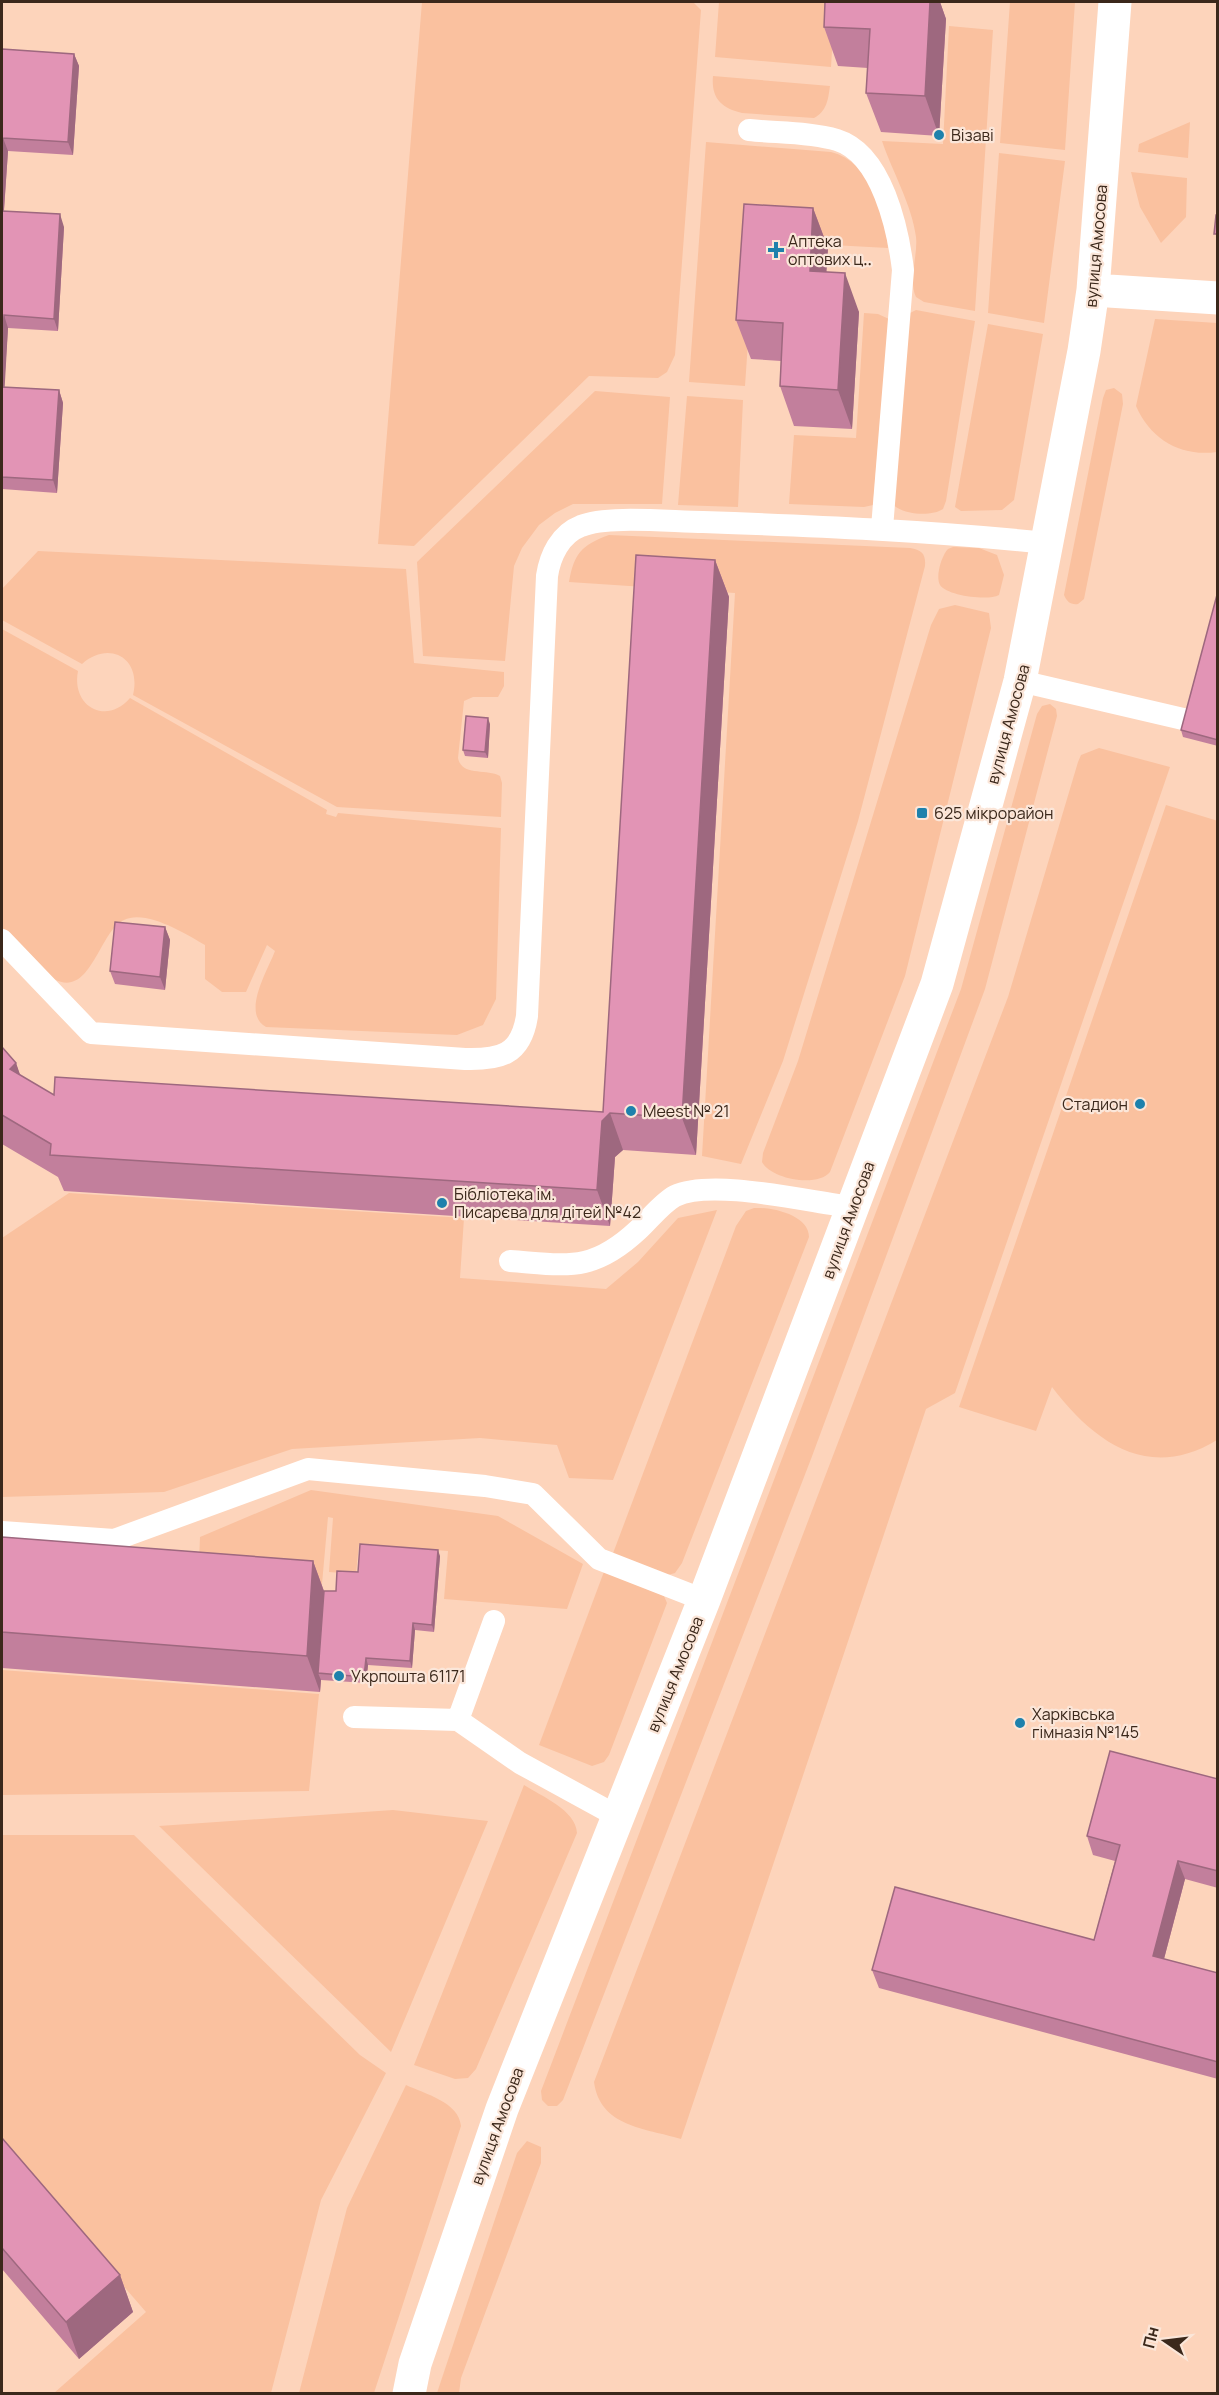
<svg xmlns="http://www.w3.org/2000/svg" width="1219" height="2395" font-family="Manrope,sans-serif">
	<rect width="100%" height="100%" fill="#fdd4bb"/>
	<!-- green -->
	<path fill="#fac19f" d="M422,2H693L701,10L675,355L667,372L658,378L589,376L414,546L378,544Z
		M719,2H835L831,67L715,57Z
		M1010,2H1075L1065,150L1000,143Z
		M949,26L993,30L975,311L924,302L916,297C908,280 918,256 916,237C912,205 892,171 882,141L943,144Z
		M713,76L830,86C828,100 827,111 814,118L742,113C721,108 711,98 713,76Z
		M1190,122L1188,158L1138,152L1139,144Z
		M706,142L831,152C871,162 885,212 888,248L755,241L745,386L689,382Z
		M999,153L1065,161L1044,323L988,313Z
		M1131,172L1187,178L1186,217L1161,243L1140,207Z
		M916,310L975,321L946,501L943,509C932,517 900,515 892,503L908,314Z
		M864,313L878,314L889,319L873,505L864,507L789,504L794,435L856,438Z
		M1155,319L1217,323V452C1181,457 1151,440 1136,406Z
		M988,324L1043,334L1014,500L1002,510L961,511L955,507Z
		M1114,388L1122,394L1123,404L1084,599L1078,604C1071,605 1067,602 1064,595L1103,398L1106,390Z
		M595,391L670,397L662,504H573L555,513L539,525L522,548L514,566L505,661L423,656L417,562Z
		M687,396L743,400L738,507L678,505Z
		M609,535L910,548C922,550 926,554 925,566L858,821L783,1061L741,1164L702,1156L735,593L569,582C574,554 581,545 609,535Z
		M953,547L979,548L997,555L1004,575L999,595C989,601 947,596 940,585C935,576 942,555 948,549Z
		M38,551L406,569L414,663L504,672V686L498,697H473L464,701L458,758C462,777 486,768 500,776L502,783L501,817L337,807L133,695C142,658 109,640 82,664L2,620V589Z
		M955,605L989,613L991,628L905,976L830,1172C817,1188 771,1179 762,1162L763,1153L798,1061L931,625L939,609Z
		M2,629L78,671C71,706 106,726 130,698L327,810L326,814L336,817L338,813L501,828L496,999L483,1025L457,1035L266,1027C241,1013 268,970 275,951L267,945L246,992H222L205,979V945C186,934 146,909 124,920C99,931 91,999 54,979C37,971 15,942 2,927Z
		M1050,704L1056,709L1057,716L985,989L811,1459L563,2100L557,2106H548L542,2100L541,2091L961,989L1037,714L1042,706Z
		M1099,748L1170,767L955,1393L926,1409L681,2139C645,2128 600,2127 594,2082L1008,997L1078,762L1081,755Z
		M1166,805L1218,821L1217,1440C1148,1482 1094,1442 1052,1387L1036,1431L959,1407Z
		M69,1193L464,1218L460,1278L606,1289L638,1262L678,1218L717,1210L613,1480L569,1478L557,1445L480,1438L292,1449L164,1492L2,1497V1238Z
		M754,1208C772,1207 809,1215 809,1237L682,1563L675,1573L668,1575L612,1556L736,1226L746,1211Z
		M311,1490L498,1516L583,1564L567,1609L444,1599L448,1551L359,1544L356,1574L329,1572L333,1518L328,1517L321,1595L198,1586L200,1537Z
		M605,1569L664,1596L667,1603L609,1755L604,1762L592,1766L539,1745Z
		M2,1670L319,1694L309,1791L2,1795Z
		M524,1785C541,1796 576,1810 577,1833L476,2069L468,2078L455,2079L414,2065Z
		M393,1810L488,1821L391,2052L159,1826Z
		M2,1835H134L360,2055L386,2073L321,2200L271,2393H54L146,2312L2,2146Z
		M406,2085C425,2094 459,2102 461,2126L374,2393H299L347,2208Z
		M527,2141L541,2147V2163L461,2378L459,2393H437L517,2153Z"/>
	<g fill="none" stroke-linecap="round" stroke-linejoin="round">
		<!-- service -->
		<path stroke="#fff" stroke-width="22" d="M749,130C777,133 810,132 837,140C882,154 898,229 903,270L882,528
			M1020,681L1183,719
			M2,940L91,1033L465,1059C500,1060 521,1055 527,1016L547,576C550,556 560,534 581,526C607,515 673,522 703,522C818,526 932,531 1047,543
			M510,1261C567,1265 592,1273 638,1230C649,1220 662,1203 675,1196C712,1178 809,1202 852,1207
			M2,1532L114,1540L308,1469L485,1486L533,1494L599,1559L704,1600
			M354,1717L458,1720L520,1763L617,1816
			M458,1720L494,1621"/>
		<!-- tertiary -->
		<path stroke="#fff" stroke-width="33" d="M1093,290L1218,298
			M409,2394L415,2364L502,2109L704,1600L937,984L1020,681L1084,351L1093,290L1115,2"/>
	</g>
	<!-- wall -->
	<path fill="#c27f9c" d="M825,2H940L946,19L939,136L881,132L866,93L868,68L838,66L824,27Z
		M2,49L74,54L79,66L73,155L8,151L4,211L64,227L58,331L8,328L4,387L59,390L63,403L57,493L2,489Z
		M813,208L828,248L826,272L859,312L852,429L794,426L780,386L781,361L751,359L736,320Z
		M715,560L729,597L696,1155L623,1150L615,1157L610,1226L64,1191L58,1177L2,1144V1047L16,1063L20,1076L54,1095L603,1112Z
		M1218,591V746L1183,737L1181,730Z
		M490,724L488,758L465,756L463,750Z
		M165,927L170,940L165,990L115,984L110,971Z
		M2,1537L313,1561L324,1591H336L358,1572L440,1556L434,1632L415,1630L412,1668L368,1665L366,1683L321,1680L320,1692L2,1668Z
		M1218,1779V1888L1185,1879L1164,1959L1218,1973V2079L879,1988L872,1970L1094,1940L1115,1861L1093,1855L1087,1836Z
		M2,2138L120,2275L133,2312L79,2359L2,2269Z"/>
	<!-- shaded-wall -->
	<path fill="#9e687f" d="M930,2H940L946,19L939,136L925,96Z
		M74,54L79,66L73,155L68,142Z
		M3,138L8,151L3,223L2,219V162Z
		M813,208L828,248L824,310L810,271Z
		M60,214L64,227L58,331L54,319Z
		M845,273L859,312L852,429L838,390Z
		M4,315L8,328L4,399L2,394V348Z
		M59,390L63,403L57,493L53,480Z
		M715,560L729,597L696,1155L682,1118Z
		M488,718L490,724L488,758L485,752Z
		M165,927L170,940L165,990L160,977Z
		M16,1063L29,1100L10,1069Z
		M610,1113L623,1150L615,1157L610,1226L597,1190L602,1121Z
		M438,1550L440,1556L434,1632L432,1625Z
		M313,1561L326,1597L318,1673L321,1680L320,1692L307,1656Z
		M413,1623L415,1630L412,1668L410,1661Z
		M366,1658L368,1665L366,1683L364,1677Z
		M1178,1861L1185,1879L1160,1974L1153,1956Z
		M120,2275L133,2312L79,2359L66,2322Z"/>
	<!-- building -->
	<path fill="#e294b5" stroke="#9e687f" stroke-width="1.5" d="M825,2H930L925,96L866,93L870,29L824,27Z
		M2,49L74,54L68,142L3,138L2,162Z
		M744,204L813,208L810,271L845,273L838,390L780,386L783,323L736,320Z
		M2,211L60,214L54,319L4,315L2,348Z
		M1216,215H1218V234H1214Z
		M2,387L59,390L53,480L2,477Z
		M636,555L715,560L682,1118L610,1113L602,1121L597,1190L50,1155L51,1144L2,1115V1047L16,1063L10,1069L54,1095L55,1077L603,1112Z
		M1218,591V740L1181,730Z
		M466,716L488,718L485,752L463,750Z
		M115,922L165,927L160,977L110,971Z
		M2,1537L313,1561L307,1656L2,1632Z
		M360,1544L438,1550L432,1625L413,1623L410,1661L366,1658L364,1677L318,1673L324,1591H336L337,1571L358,1572Z
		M1110,1751L1218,1779V1871L1178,1861L1153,1956L1218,1973V2062L872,1970L895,1887L1094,1940L1120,1845L1087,1836Z
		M2,2138L120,2275L66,2322L2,2248Z"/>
	<!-- markers -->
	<g fill="#1e81ac" stroke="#fbe6d9" stroke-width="2">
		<circle cx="939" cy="135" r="6"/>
		<path d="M773 241h6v6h6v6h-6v6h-6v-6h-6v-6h6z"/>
		<rect x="916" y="807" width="12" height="12" rx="3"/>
		<circle cx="1140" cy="1104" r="6"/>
		<circle cx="631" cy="1111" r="6"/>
		<circle cx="442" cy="1203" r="6"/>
		<circle cx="339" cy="1676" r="6"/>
		<circle cx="1020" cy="1723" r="6"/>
	</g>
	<g text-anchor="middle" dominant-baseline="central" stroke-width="4.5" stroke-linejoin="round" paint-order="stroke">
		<!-- poi labels -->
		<g font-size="16" fill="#3b281b" stroke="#fbe6d9" text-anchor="start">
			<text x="951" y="135">Візаві</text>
			<text x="788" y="241">Аптека<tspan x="788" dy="18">оптових ц‥</tspan></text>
			<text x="934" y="813">625 мікрорайон</text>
			<text x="1128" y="1104" text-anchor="end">Стадион</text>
			<text x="643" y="1111">Meest № 21</text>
			<text x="454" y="1194">Бібліотека ім.<tspan x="454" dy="18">Писарєва для дітей №42</tspan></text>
			<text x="351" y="1676">Укрпошта 61171</text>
			<text x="1032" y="1714">Харківська<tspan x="1032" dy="18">гімназія №145</tspan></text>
		</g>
		<!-- street labels -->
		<g font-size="16" fill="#3b281b" stroke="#fbe6d9">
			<text transform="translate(1096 246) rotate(-85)">вулиця Амосова</text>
			<text transform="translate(1008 724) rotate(-75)">вулиця Амосова</text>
			<text transform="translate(848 1220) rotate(-70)">вулиця Амосова</text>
			<text transform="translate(675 1674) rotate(-68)">вулиця Амосова</text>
			<text transform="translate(497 2126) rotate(-70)">вулиця Амосова</text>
		</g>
	</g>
	<!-- border -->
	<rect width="1219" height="2395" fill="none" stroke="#3b281b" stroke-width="6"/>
	<!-- north arrow -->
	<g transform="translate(1165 2341) rotate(284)" stroke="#fbe6d9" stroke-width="4.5" paint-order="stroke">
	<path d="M0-4.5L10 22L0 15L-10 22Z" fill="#3b281b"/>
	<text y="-9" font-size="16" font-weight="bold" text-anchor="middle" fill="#3b281b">Пн</text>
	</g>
</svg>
